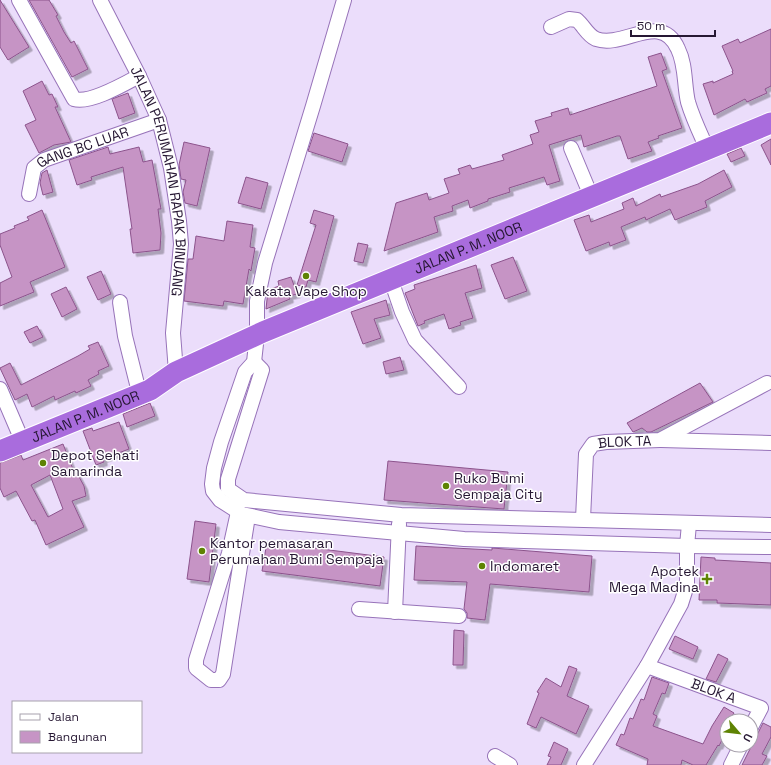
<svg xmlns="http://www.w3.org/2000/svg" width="771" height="765" font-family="'Space Grotesk',sans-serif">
	<defs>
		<filter id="shadow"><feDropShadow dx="3.5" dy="3.5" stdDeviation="0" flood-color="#0004"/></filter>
	</defs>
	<rect width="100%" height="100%" fill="#ebddfb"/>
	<!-- building -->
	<path fill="#c694c5" stroke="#8c538c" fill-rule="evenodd" filter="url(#shadow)" d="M0,0L29,47L8,60L0,47Z
		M29,0H49L58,15L56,16L64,32L71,43L74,41L88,69L72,77Z
		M771,29V86L765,89L767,93L747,102L745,99L714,115L703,84L713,81V83L733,74L732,71H733L722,46L738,39L740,43Z
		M661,53L667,69L662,71L682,128L658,136L659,138L648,142L652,151L628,159L620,136H617L584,147L581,135L549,145L560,181L547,185L544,177L509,188L510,192L488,199V201L470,208L468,200L452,206L453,211L434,217L438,232L384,251L396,203L427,193L429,200L449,193L444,179L460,174L458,169L470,165L472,169L504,160L502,155L533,144L530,135L539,132L535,121L552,116L551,113L568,108L570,115L657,86L648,57Z
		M42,81L49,95L52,94L58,107H55L71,142L54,145L39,153L25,125L36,120L23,91Z
		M128,93L135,113L119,119L112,99Z
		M314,133L348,144L342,162L308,151Z
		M771,139V165L761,145Z
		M184,142L210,148L197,206L185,203L183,192L186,180L181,179L179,165Z
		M108,147L110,154L139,147L143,162L152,160L161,209H158L161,233L160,250L133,253L130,229H132L123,167L91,177L92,180L77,185L69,160Z
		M741,148L745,156L731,162L727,154Z
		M47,170L53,192L43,195L40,183L42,173Z
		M724,170L732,187L705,201L707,207L675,220L670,209L646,220L645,217L621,227L626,240L610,246L609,242L586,251L574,220L589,215L591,222L624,209L622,203L633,198L636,206L660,194L661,197L698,184Z
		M246,177L268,183L261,209L238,203Z
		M42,210L65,267L30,282L34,292L0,306V283L12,277L0,245V234L15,228L14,226L29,220L27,217Z
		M314,210L334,216L316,282L308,280L306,287L297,285L316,225L310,223Z
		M227,221L253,225L250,247L255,248L251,271L249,269L243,304L224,301L223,306L184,301L188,259H193L196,236L224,241Z
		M358,243L368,245L363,263L354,261Z
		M513,257L527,291L505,299L491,265Z
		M476,265L482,288L465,293L473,318L460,322L461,325L449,329L444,314L424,321L425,323L418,326L405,293L415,289L414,285Z
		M101,271L111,294L98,300L87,277Z
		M291,277L297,294L289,296L290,299L266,309L268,290L279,286L278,281Z
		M66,287L77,309L62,317L51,294Z
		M386,300L390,315L374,319L381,338L363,344L351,312Z
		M37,326L43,337L30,343L24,332Z
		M98,342L109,366L98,371L99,374L88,380L91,386L76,393L75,391L55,400L54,396L32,407L27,394L15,400L0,368L10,363L21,385L78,356L90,349L88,346Z
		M400,357L404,370L386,374L383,362Z
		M700,383L713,402L651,432H647L642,428L633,432L627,423Z
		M150,403L155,416L127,427L123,414Z
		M119,422L129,449L103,459L104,462L96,465L83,431L92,428L93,431Z
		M63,444L75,474L77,473L84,486L86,496L72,501L84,527L46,545L35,520L32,521L16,491L4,497L0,488V463L21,455L23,460ZM50,475L63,509L48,517L31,485Z
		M388,461L508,472L504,509L384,500Z
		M195,521L216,524L209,582L187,579Z
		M267,542L384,557L380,586L262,571Z
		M416,546L492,550V548L505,549L592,556L589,592L490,584L485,620L467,618V613L464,609L467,582L414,580Z
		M701,557L715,558V560L771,563V605L717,603V600H699Z
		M454,630L464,631L463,665H453Z
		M675,636L698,647L693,659L669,649Z
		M718,654L728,659L716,682L706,679Z
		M569,666L577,669L567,696L589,706L576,734L541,717L536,728L527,724L539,693L537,692L546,678L561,687Z
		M652,677L669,683L665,694L662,693L653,714L657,716L653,726L703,744L712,726L724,707L734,713L729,721H727V726L722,735L724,736L719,746L718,745L706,765H693L682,760L681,765H647L648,759L616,745L621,734L624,735L630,718L633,719L641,699L644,700Z
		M763,723L771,727V737L762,754L767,756L762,765H742Z
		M554,742L568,749L561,765H547L551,757L548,756Z"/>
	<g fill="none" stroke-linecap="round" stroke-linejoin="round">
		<!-- minor casing -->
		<g stroke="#9773b9" stroke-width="16">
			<g id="minor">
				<path d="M19,0L74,99C90,104 124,84 139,76"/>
				<path id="s1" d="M100,0L139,76L159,120L171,168L179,221L181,244L173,333L176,372"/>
				<path d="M344,0L313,106L265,263L257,301V335L254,362L245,372L221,442L214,468L212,484L213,491L220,500L242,514L279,522L464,539L687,546L771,547"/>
				<path d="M551,27L569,19L577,20C584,26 587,35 596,39C624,49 661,10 678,49C686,65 684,85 688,102C693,119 701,135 708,151"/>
				<path d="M571,148L591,196"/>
				<path id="s2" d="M29,194L34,168L44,160L159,120"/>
				<path d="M391,280L402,312L415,340L459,387"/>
				<path d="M120,302L125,336L137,384"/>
				<path d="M254,362L262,370L228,479V489L244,500L401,515L771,525"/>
				<path d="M0,389L18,431"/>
				<path d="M661,440L771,443"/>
				<path d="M238,512L229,553L196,660V668L211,680H219L223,674L248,516"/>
				<path id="s3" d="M583,519L586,454L593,444L606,442L660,440L767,383"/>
				<path d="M359,609L459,616"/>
				<path d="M395,612L399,524"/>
				<path id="s4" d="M647,666L761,708L751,727"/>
				<path d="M495,756L510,765"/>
				<path d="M584,765L647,666L681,604L687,585V546L689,524"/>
				<path d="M731,765L741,745"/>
			</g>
		</g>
		<!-- highway casing -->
		<g stroke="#fff" stroke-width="23">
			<g id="highway">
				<path id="s5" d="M0,451L150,390L176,372L263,332L771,123"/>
			</g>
		</g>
		<!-- minor -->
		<use href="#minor" stroke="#fff" stroke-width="14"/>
		<!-- highway -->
		<use href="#highway" stroke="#a96cdd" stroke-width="21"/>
	</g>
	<!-- markers -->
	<g fill="#5e8303" stroke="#fff" stroke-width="1.5">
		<circle cx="306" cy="276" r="4"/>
		<circle cx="43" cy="463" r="4"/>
		<circle cx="446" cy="486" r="4"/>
		<circle cx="202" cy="551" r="4"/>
		<circle cx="482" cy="566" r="4"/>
		<path d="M705 573h4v4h4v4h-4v4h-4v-4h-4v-4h4z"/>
	</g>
	<g text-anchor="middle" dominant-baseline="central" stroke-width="3" stroke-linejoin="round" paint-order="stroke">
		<!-- street labels -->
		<g font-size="14" fill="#261733" stroke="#fff">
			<text stroke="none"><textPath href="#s2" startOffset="80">GANG BC LUAR</textPath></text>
			<text stroke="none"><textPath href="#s1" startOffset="194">JALAN PERUMAHAN RAPAK BINUANG</textPath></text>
			<text stroke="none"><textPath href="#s5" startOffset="511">JALAN P. M. NOOR</textPath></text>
			<text stroke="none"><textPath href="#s5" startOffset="92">JALAN P. M. NOOR</textPath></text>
			<text stroke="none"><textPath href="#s3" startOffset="109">BLOK TA</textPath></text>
			<text stroke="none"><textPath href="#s4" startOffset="71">BLOK A</textPath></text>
		</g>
		<!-- poi labels -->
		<g font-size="14" fill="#261733" stroke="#fff" text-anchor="start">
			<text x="306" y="291" text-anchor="middle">Kakata Vape Shop</text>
			<text x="51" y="455">Depot Sehati<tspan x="51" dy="16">Samarinda</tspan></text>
			<text x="454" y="478">Ruko Bumi<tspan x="454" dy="16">Sempaja City</tspan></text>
			<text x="210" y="543">Kantor pemasaran<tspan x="210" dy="16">Perumahan Bumi Sempaja</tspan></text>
			<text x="490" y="566">Indomaret</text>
			<text x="699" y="571" text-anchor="end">Apotek<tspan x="699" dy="16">Mega Madina</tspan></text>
		</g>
	</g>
	<!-- legend -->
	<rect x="12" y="701" width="130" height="52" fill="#ffffff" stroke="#a8a2ad"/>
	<rect x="20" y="714" width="20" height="6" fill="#ffffff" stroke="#a8a2ad"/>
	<text x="48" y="721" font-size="12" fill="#261733">Jalan</text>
	<rect x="20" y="731" width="20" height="12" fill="#c694c5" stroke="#a8a2ad"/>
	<text x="48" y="741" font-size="12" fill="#261733">Bangunan</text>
	<!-- north arrow -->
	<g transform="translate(739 733) rotate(118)"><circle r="19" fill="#ffffff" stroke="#a8a2ad"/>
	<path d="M0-3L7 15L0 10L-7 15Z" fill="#5e8303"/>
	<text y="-6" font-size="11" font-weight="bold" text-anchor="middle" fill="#261733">U</text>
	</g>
	<!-- scale -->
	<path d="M631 30v6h84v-6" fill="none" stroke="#261733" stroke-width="2"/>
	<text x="637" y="30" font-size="12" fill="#261733" stroke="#ffffff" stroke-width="3" paint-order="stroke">50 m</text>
</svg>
